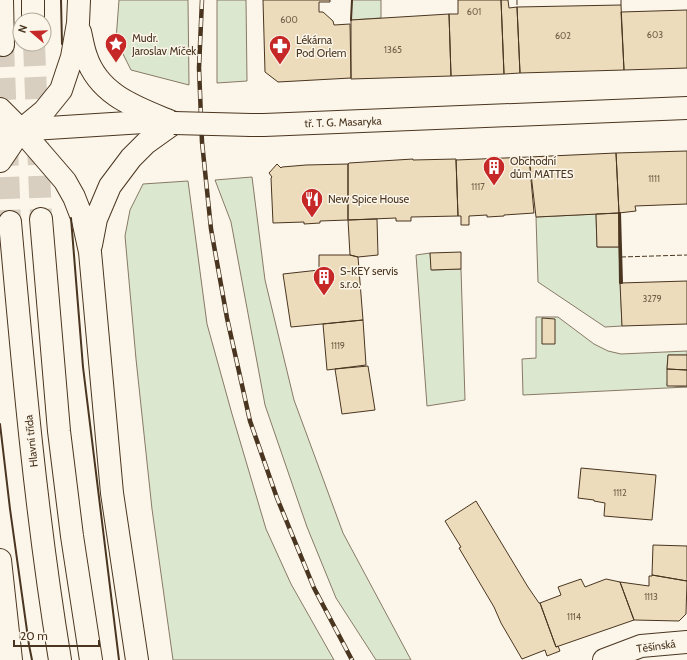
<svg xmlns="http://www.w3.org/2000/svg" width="687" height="660" font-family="Cabin,sans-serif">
	<rect width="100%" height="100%" fill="#fbf6e9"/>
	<!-- green -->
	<path fill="#dce7d0" stroke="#887966" d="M119,0H188L189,85L131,70L116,40Z
		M217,0H246L247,81L217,83Z
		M352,0H381V18L351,20Z
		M252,177L265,280L294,400L343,533L411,660H376L336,598L307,527L265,405L231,222L215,180Z
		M188,181L207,324L232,414L266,529L291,584L334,660H173L152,509L136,359L125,236L130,210L143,184Z
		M596,214L597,247H619L622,326L605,327L538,282L536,217Z
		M430,253L432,270L461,269L465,400L427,406L416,255Z
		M536,317H558L594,344L608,351L621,354L687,351V355H668L667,369L669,372L667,385L687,387L523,395L522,359L536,358Z"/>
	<!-- building -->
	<path fill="#ecdcbc" stroke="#4a3520" d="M263,0H330V2H319V12H323L333,21L334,25L350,24L351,78L278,82L265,72Z
		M458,0H501L504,74L451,76L449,14H458Z
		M501,0H508L509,8L517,7L520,73L504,74Z
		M621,5L624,70L520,73L517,7Z
		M687,10V68L624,70L621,12Z
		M449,14L451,76L351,79V20Z
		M687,151V204L635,206L636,211L619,213L616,153Z
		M616,153L619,213L536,217L529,157Z
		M529,157L534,213L504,215V216L487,217V215L469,216V225H461V216H458L456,160Z
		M413,159V160L456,159L458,216L411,217V221H396V218L348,220V164L349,163Z
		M277,164L281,168L282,167L306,165L348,164V220L320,221V223L304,224V222L273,223L271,178L272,177L269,173Z
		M619,213V247H597L596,214Z
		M377,219L378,255L358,257L350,255L348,220Z
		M461,252V269L431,270L430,253Z
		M319,255H350L358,257L363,320L291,327L283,274L319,270Z
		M687,281V324L622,326L620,283Z
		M542,318L555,319V344H542Z
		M363,320L366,365L327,370L323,324Z
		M668,355H687V370L667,369Z
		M368,366L375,410L342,414L335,369Z
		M667,369L687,370V386H667Z
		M581,468L656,475L652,520L604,516L605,503L594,501V500L578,498Z
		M476,501L528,587L539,603H540L556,647L558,646L560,651L547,656L545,650L522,659L501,623L494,607L459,548L461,547L445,521Z
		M653,545L687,546V581L652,575Z
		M652,575L687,581L686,614L679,621L634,620L620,582L649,586V576H652Z
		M581,579L585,587L606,579L620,582L634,620L556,647L540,603L561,595L558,587Z"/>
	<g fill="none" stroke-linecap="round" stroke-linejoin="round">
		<!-- major-tunnel -->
		<path stroke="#d8cfc1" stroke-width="22" stroke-dasharray="22 11" stroke-linecap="butt" d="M34,44L41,219
			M3,45L10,222"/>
		<!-- minor casing -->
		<g stroke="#4a3520" stroke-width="24">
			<path id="minor" d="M251,125H264L687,108
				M0,131L144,122L174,123
				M604,660L641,646L687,642"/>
		</g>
		<!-- major casing -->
		<g stroke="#4a3520" stroke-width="24">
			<path id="major" d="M2,0L3,45
				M33,0V20
				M80,32C82,40 83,48 86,56C99,96 138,108 174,123
				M0,109L21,130L65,181L74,197L83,220L90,252L112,493L137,660
				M0,161L21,130L44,111L61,90L72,57L78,23L79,0
				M41,219L59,431L72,536L91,660
				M10,222C23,368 36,515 60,660
				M91,245L96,219L110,186L131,158L146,143L174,123
				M0,560L11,660"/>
		</g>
		<!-- minor -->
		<use href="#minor" stroke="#fbf6e9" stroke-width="22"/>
		<!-- major -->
		<use href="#major" stroke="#fbf6e9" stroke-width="22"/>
		<!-- rail casing -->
		<g stroke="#4a3520" stroke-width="4.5">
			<path id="rail" d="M202,0L199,68L202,142L211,229L227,318L250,421L277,498L314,588L352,660"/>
		</g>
		<!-- rail -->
		<use href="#rail" stroke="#fbf6e9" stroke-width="3" stroke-dasharray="9" stroke-linecap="butt"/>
		<!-- minor-bridge casing -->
		<g stroke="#4a3520" stroke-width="24" stroke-linecap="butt">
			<path id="minor-bridge" d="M174,123L251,125"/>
		</g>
		<!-- minor-bridge -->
		<use href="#minor-bridge" stroke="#fbf6e9" stroke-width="22"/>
		<!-- fence -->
		<path stroke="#4a3520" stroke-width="1" stroke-dasharray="5 2" stroke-linecap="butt" d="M517,0V7
			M621,0V5
			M621,257L687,255"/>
		<!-- wall -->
		<path stroke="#4a3520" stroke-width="2" d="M61,0L62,44
			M351,20L352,0
			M619,213H620L622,283H620Z
			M71,218L83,367L119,660
			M0,424L10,509L29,645L32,660"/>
	</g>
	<!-- icons -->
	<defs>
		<g id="sight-pin" transform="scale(1.15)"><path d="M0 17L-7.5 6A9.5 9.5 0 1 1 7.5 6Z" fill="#c62828" stroke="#fbf6e9"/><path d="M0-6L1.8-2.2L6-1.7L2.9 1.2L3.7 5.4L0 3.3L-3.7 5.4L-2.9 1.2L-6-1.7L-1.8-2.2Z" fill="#fff"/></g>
		<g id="pharmacy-pin" transform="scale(1.15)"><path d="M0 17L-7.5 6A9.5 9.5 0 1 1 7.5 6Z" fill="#c62828" stroke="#fbf6e9"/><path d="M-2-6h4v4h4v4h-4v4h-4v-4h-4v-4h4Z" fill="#fff"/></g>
		<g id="building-pin" transform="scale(1.15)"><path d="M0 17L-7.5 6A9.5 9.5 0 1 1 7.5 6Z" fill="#c62828" stroke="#fbf6e9"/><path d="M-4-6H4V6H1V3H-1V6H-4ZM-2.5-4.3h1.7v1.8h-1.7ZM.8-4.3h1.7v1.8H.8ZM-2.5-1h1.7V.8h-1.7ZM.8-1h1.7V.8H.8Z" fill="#fff"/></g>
		<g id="restaurant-pin" transform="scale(1.15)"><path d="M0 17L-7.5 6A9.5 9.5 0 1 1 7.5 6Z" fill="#c62828" stroke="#fbf6e9"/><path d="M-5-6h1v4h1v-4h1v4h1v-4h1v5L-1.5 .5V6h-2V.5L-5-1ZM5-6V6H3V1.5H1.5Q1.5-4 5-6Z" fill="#fff"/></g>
	</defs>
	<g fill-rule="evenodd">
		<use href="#sight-pin" x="116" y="44"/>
		<use href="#pharmacy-pin" x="280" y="46"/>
		<use href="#building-pin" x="494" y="167"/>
		<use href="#restaurant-pin" x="312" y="199"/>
		<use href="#building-pin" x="324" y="277"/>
	</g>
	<g text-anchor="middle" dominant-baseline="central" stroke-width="3" stroke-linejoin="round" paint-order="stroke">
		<!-- number labels -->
		<g font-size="9" fill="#725f47">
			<text x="474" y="11">601</text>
			<text x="289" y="19">600</text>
			<text x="655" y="34">603</text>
			<text x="563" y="35">602</text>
			<text x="393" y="49">1365</text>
			<text x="654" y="178">1111</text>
			<text x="478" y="186">1117</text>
			<text x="652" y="298">3279</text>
			<text x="338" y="345">1119</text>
			<text x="620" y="492">1112</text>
			<text x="651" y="596">1113</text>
			<text x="574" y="616">1114</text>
		</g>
		<!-- poi labels -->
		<g font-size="11" fill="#4a3520" stroke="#fbf6e9" text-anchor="start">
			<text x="132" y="38">Mudr.<tspan x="132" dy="13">Jaroslav Míček</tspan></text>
			<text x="296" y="40">Lékárna<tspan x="296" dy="13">Pod Orlem</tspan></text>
			<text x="510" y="161">Obchodní<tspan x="510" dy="13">dům MATTES</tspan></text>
			<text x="328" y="199">New Spice House</text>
			<text x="340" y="271">S-KEY servis<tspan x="340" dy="13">s.r.o.</tspan></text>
		</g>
		<!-- street labels -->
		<g font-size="11" fill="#4a3520" stroke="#fbf6e9">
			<text transform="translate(343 122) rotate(-2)">tř. T. G. Masaryka</text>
			<text transform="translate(31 441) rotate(-96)">Hlavní třída</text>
			<text transform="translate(656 646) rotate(-8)">Těšínská</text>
		</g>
	</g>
	<!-- north arrow -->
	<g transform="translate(32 32) rotate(289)"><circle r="19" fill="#fbf6e9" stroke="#b4a999"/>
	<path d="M0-3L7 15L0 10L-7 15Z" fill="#c62828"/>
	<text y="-6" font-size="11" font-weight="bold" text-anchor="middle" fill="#4a3520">N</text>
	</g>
	<!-- scale -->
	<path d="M14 640v6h85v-6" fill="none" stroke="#4a3520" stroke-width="2"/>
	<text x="20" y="640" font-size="12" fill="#4a3520" stroke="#fbf6e9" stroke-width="3" paint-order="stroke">20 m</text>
</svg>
